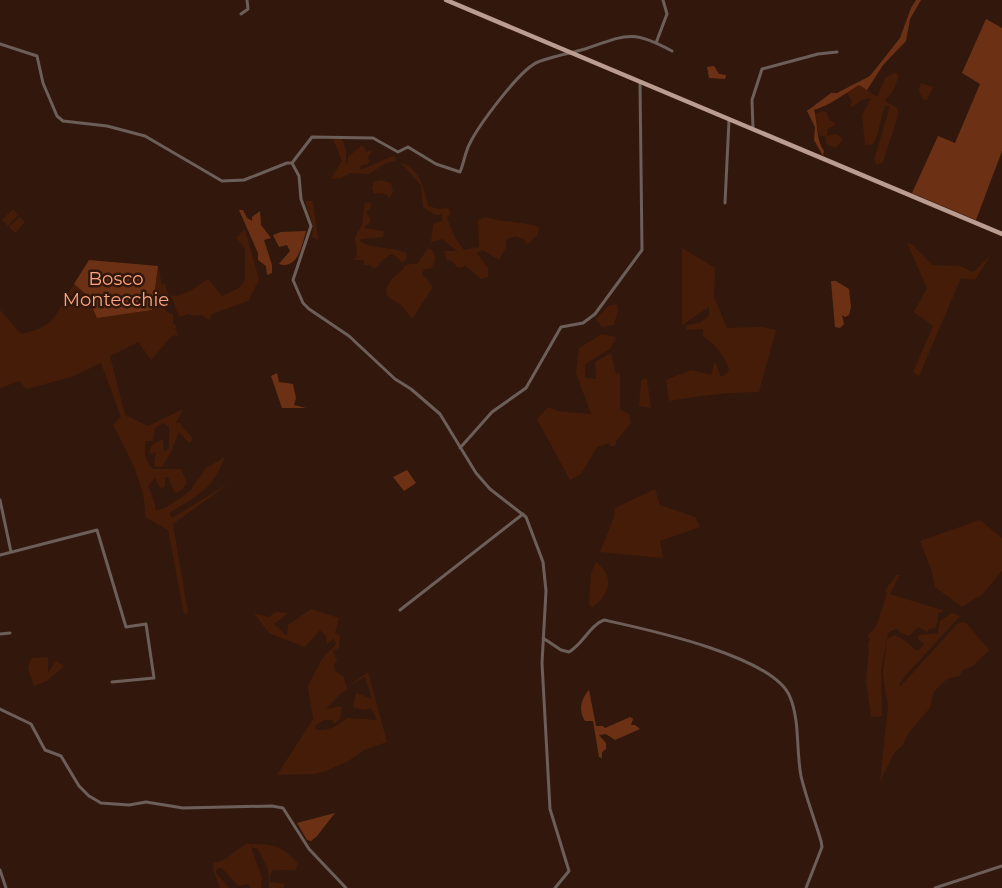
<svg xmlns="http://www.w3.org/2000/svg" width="1002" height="888" font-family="Montserrat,sans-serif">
	<rect width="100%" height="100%" fill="#32180c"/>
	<!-- green -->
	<path fill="#451c08" d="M895,73L899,75L894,89L885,101L897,108L898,116L883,162L877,165L874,160L890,106H885C880,118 880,132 873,144L865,145L862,115L871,98L861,100L853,107L850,106L852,101L847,93L859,85L877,97L886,77Z
		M921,83L933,87L927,100L923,99L919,91Z
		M822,111L826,112L830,121L835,122L834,126L827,129V136L836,134L843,139L836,148L826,144V137L819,135L815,114Z
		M333,139H342L346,149V162L348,164V157L362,145L367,152L373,150L367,158L370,160L368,164L361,165L360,170C374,166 381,159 395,156L396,161L386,163L369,174L350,173L341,178L331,179L342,161Z
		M400,162C421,170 424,187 428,206L439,209L448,208L451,213L447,218L455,238L464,250L479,247L478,220L485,217C503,223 521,221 539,227L537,235L526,245L525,240L515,236L506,240V248L499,260L483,250L477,253L488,268V277L481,279L465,265L462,268L457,267L452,261L447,260L444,251H457L442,239L431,242L433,224L442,221V214L435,215L423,207L421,185Z
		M381,180L391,183L393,192L389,198L386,194L374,193L372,187L374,182Z
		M305,201H313L318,240L312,237L313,226Z
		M371,202L370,209L366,212L371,221L364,228L384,231L383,237L361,239L360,241C371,250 392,246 406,253L407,257L403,263L393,254C384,256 381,264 374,269L370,265H363L365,260H354L357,255L355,237L362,225L365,203Z
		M13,209L18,215L8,226L2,220Z
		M20,217L25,222L15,233L9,227Z
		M245,229L259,280L248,301L212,314L209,320L202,315L192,316L189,314L179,317L171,295L176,296L190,291L208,279L222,296L239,288L245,280V248L236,238Z
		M907,243L913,245L932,265L960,266L973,272L991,255L975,280L961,278L919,376L913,372L933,326L914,312L927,288Z
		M428,248L434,252L435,260L432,268L424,269L422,274L433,287L412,319C409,315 406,310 402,306C395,298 377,299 392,279C397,273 402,273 405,265L418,263Z
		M682,248L715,268L714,297L727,328L762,327L776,330L759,392C728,392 699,396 669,401L666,380L691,370L711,375L715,361L721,377L729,371C724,354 717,346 703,336V329L686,330L687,325L700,323L709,316V307L682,325Z
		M158,266L162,285L165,283L169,297L161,298L166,311L173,315V324L177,326L175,328L178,335L172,336L151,360L138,342L110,356L125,415L148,426L183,409L176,423H180C183,431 190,432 193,440L189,443L179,432L171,452L162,467L154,466L156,452L149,454L152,445L163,439L164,452L169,449V426L163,423L155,428L153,441H146C144,453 144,460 153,469H181L187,483L182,490L175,493L168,477H165V487L160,488L155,478L148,486L155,503V510L163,509L178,500L190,491L206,468L225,457C211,491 199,495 169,513L172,518L231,482L173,524L188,613L184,614L168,530L145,517C147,486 127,452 113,425L121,417L101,363L74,376L27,389L19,381L0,388V310L21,334C59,326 55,312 74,284L87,295L98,318L151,310Z
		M617,304L618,310L614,325L602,327L596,319L608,306Z
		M602,334L616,337L610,349L585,364V378L596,379L595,362L611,353L616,374L620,373V409L629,414L631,423L616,441L615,446H610L609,443L597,447L581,474L570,480L537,419L548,407L557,411L591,414L576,373L579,348Z
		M646,378L647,380L651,408L639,406L641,381Z
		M655,489L660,505L695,517L700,527L660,541L663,558L600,552L614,517L615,508Z
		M980,520L1002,538V571L979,598L977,597L962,607L935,587L932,572L920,541Z
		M596,562C616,579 610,593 592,608L589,604L591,574Z
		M897,575H900L890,594L945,611L938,613V620L935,628L929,629L927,632L918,627L909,636L900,633L897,628L888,633L881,670L882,716L871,717L866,681L869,647H867L870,640L868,635L876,627L887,594L885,590Z
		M311,609L339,618L335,633L340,635L339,648L333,652L337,660L334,665L335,671L343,676L348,690L342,692L326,709L342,706L340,719L334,724L333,720H324L316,725L315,729C327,733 338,725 347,718L377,720L371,708L365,710L353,707L356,693L372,699L365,677L350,685L368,672L387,742L364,750L350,760L326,771L315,774L277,775L313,719L308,686L322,659L336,644L334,639L327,644L326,636L320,630L305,647L269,633L254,613L269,617L275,612L288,613L274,624L287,636L288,625Z
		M952,613L960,616L906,675L899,684L900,687L957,624L963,622L967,624L989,650L973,666L964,669L959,676L947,679L934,691L930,708L910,731L902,746L894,753L880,782L888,707L883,674L887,639L894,635L904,640L917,651L924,645L918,638L919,635L938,633L940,621Z
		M48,657V673L56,661L64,666L47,681L34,686L28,669L31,658Z
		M246,844C271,844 281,844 298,864L295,870H273L270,876V882L285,884L284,888H269L268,869L258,849L251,847L262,878L261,888H250L248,884L238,886L222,868H217L216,873L229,888H220L213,869L214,863C227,861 235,850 246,844Z"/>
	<!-- forest -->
	<path fill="#6c3115" d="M916,0H921L910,19L906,41L883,65L867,90L859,85C844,94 831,105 814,110C818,124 816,141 824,151L823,156L814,140L815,127L807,111L831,93H837L870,76L900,38L911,8Z
		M986,19L1002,28V151L976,220L912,193L938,136L955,143L980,84L962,73Z
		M714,66L719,74L726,75L725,79L709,78L707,67Z
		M239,210H243L247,218L252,221V217L260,211L261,225L271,238L264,240L272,265V273L267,275L266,266L258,260V253Z
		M306,231C302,245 298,270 279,264L290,251L287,245L279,247L273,235L281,232Z
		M89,260L158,266L152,310L97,318L87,295L74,284Z
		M831,281H836L849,289L851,307L849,315L845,317L842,315L844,324L840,328L835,327Z
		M277,373L279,382L293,384L296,398L294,405L306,408H282L271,376Z
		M407,470L416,483L404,491L393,477Z
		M589,690L596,726H603L605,728L630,717L633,719L631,725H635L640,729L615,740L606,734L599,735L606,743V749L602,752V758L599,757L593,721H585C578,710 581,699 589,690Z
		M335,813L317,836L311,841L307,840L297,823Z"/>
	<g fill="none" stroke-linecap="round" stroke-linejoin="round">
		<!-- minor -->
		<path stroke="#6c5e58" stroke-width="3" d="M241,14L248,9L247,0
			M656,43L667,14L663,0
			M0,44L37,56L43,83L57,116L63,121L107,126L145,136L222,181L244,180L287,163H292L299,176L301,199L311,226L293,280L303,303L309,309L349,336L395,379L411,389L440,414L476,473L490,489L526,517L543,562L546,591L542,663L550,809L569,871L555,888
			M753,129L752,100L762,69L818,54L837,52
			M292,163L312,137L373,138L398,152L408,147L436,164L460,172C464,163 465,152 470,143C479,125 520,69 538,62C550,57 571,53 585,49C626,35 632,29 672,51
			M725,203L729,120
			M460,448L492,412L526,388L561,327L583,323L595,314L642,250L640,83
			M0,500L11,552
			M0,555L97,530L126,627L146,624L154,678L112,682
			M400,610L523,514
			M0,634L10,633
			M543,638L561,650L569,652C583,644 590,625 604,620C645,629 774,656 790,697C800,721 796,750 801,776C806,798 815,820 821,841L822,847L806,888
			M0,709L31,724L45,750L61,756L79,786L89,796L101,803L129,805L146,802L183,808L272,806L283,808L309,849L346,888
			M0,870L6,888
			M935,888L1002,866"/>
		<!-- major -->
		<path stroke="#ba9c90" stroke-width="4.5" d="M446,0L1002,234"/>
	</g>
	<g text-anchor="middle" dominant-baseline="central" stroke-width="5" stroke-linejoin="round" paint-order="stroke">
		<!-- park labels -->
		<g font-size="18" fill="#fea580" stroke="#32180c">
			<text x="116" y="279">Bosco<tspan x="116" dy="21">Montecchie</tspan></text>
		</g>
	</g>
</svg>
